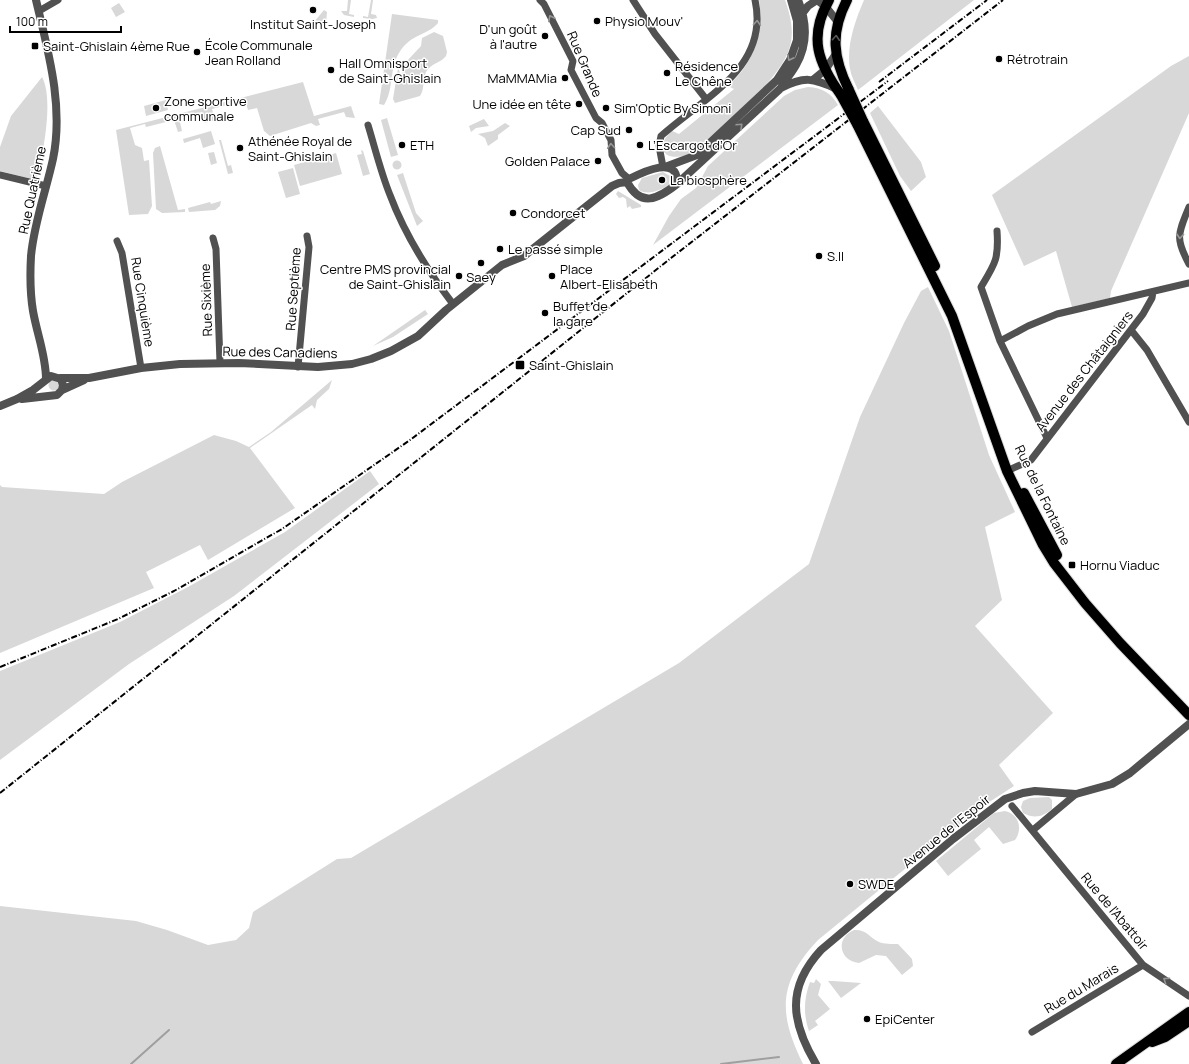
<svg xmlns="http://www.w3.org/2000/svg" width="1189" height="1064" font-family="Manrope,sans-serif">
	<rect width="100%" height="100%" fill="#fff"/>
	<!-- green -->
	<path fill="#d8d8d8" d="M348,0H351L349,14L354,15V17L344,15L341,11H347Z
		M371,0H373L371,14L376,15L377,18L372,19L363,18V16L368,17Z
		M759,0H785C799,39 791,56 765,86C749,101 733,116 718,131C710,137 703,146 695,151C672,165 649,152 672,131L679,134L734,89L728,86C753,64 764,34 759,0Z
		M864,0H974L858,90C855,83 851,76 850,69C846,46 855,21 864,0Z
		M119,3L125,12L116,17L111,8Z
		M324,10L327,12L326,23L314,22Z
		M392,14L438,20V23C427,36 411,33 399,53C389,69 394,90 384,105L379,104Z
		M434,32L443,36L447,52L446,56C441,63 431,63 426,72C422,80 425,89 420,96L395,103L393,99L398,68L401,75L407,61L421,46L422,38Z
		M1189,56V113L1111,291L1110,298L1072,307L1056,251L1024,266L992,195L1171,66Z
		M42,77C54,99 43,154 37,178L32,179L0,171V147L11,116Z
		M303,82L314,116L351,106L355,118L346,117L344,112L318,119L320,125L316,126L311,123L270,136L264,131L257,108L248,110L245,100L212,109L215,120L205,123L202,112L179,118L182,131L178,132L174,120L146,127L145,124L130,128L135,145L142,148L144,161L149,160L152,206L148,214L129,215L116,130Z
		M808,87C823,88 831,93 838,105L653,245L669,216L681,199L696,188L708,166L784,96L795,90Z
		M166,100L168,110L146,116L144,106Z
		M878,106L921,162L926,177L911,191L900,176L870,113Z
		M387,118L398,155L391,157L381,120Z
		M484,119L489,126L476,128L471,132L469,126Z
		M505,123L510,126L498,135V139L488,146L485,138L478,134L493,131Z
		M211,131L215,144L203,148L200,138L184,143L183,139Z
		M219,140H221L228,166L231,165L233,173L228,174Z
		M160,146L178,210L185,209V212L162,213L156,209L153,153L155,148Z
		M361,150L363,151L370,174L363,176L357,155L362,154Z
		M214,152L217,163L211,165L208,153Z
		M336,153L342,174L300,186L294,165Z
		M392.5 165a4.5 4.5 0 1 1 9 0a4.5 4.5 0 1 1-9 0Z
		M293,168L300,194L286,198L278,172Z
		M663,172L670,176L669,185C660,190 649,196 639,190L638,185L642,178Z
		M403,173L416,213L423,221L417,226L397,175Z
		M618,191L641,205V207L632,209L630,206L627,208L626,199L623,197L619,198L616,194Z
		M221,201L220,206L215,210L189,212L188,208L210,202L211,204Z
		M928,287L949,331L989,455L1015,512L985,527L1002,600L975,626L1053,713L999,765L1014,786L977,810L818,940C778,983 778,1013 803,1064H0V906L136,921L167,930L208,945L236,940L249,928L253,912L337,859L351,858L679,663L809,564L860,417L904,323L921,291Z
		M425,310L428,314L393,337L373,346Z
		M48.5 385a5.5 5.5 0 1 1 11 0a5.5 5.5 0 1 1-11 0Z
		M332,380L329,389L317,400L315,409L312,405L250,448L295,508L208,560L200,545L146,572L154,588L0,653V485L2,487L104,494L122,482L214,435L236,441L249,447L271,432Z
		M370,471L379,484L234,596L129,664L0,760V671L120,622L188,587L285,532Z
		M1049,797L1052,800V809C1042,817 1035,819 1023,813L1021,807L1023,801L1030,798Z
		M1005,811C1019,814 1023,829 1015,840L1003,844L989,827L974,840L981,849L948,876L936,861L994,813Z
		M854,930C866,929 869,937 879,942C884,944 892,944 898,944L912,959L913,966L902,975L886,956L876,955L859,963C839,961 835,938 854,930Z
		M816,979L821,984L818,995L830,1009L815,1021L818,1025L809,1031C803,1014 804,998 810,982L814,983Z
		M828,981H833L861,983L841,998Z"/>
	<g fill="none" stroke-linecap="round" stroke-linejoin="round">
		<!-- stream -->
		<path stroke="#9f9f9f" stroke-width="2" d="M131,1064L169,1030
			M721,1064L779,1057"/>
		<!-- primary casing -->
		<g stroke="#dbdbdb" stroke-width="12">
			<path id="primary" d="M829,0C808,37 818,63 841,95
				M847,0C830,33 833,58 849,90
				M863,121L935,266
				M857,124L952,316L1007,471L1043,545L1054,563L1085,603L1120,643L1189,715
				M1024,493L1057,555
				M1152,1042L1165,1037L1189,1021
				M1116,1064L1189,1012"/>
		</g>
		<!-- minor -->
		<path stroke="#515151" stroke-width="7" d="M540,0L544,4L573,61L571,70L596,118L602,123L611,140L612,155L622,173L629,179
			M633,0L655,34L706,99
			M39,11L58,0
			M368,125C375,148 381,173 390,195C405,235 427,270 453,304
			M663,167L659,146L661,136C703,98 770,68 755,0
			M0,175L46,186
			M1189,207C1178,234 1175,238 1189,264
			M997,231C999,259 995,264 981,287L1000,341L1047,438
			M213,238L216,249L220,363
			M117,241L122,253L141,368
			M1131,330L1147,350L1189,422
			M1000,341L1028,326L1057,314L1189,283
			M298,367L309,247L307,236
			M1007,471L1031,460L1143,314L1152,298L1153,292
			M1012,806L1143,965L1189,996
			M1033,830L1076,794
			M1032,1032L1143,965"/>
		<!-- tertiary -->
		<path stroke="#515151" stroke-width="8" d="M36,0C48,51 64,106 53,159C46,191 34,223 31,256C30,274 30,293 33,311C37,334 46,356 46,379
			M817,0L825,6L838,22
			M801,15L808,6L817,0
			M814,79L825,70L836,54
			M781,88C785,80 791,74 796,65C808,44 807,22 798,0
			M665,167L697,155L777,80L790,60L797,40V21L791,0
			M627,182C641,208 658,199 677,184L781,88C804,76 813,78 837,89
			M627,182L629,179C643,172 679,154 677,184
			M60,378H89L141,368L180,364L239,363L318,367L352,364L371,359L391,351L418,336L446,310L502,265L524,256L612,186L619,183L627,182
			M22,399L57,395L62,390L84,380
			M0,406L17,399L33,390L51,376L61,379L63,385L62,390
			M816,1064C791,1022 786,988 821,950L953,839L1005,799L1023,793L1035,791L1076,794L1112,784L1130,773L1189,724"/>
		<!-- primary -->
		<use href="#primary" stroke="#000" stroke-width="10"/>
		<!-- rail -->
		<path stroke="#000" stroke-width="2" stroke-dasharray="6 2 1 2" stroke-linecap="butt" d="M879,82L987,0
			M0,667L118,619L174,591L282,529L410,440L888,81
			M0,793L671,258L1003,0"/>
		<!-- primary-bridge casing -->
		<g stroke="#dbdbdb" stroke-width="12" stroke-linecap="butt">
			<path id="primary-bridge" d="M849,90L863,121
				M841,95L857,124"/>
		</g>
		<!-- primary-bridge -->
		<use href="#primary-bridge" stroke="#000" stroke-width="10"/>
	</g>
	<!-- one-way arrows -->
	<defs><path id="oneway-chevron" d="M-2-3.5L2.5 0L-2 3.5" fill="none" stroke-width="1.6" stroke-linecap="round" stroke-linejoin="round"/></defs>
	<g stroke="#979797">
		<use href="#oneway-chevron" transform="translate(551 18) rotate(-117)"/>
		<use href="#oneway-chevron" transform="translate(757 23) rotate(-86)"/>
		<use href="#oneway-chevron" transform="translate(790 58) rotate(117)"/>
		<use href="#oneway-chevron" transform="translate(740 126) rotate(-43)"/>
		<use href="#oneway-chevron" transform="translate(611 146) rotate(-94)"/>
		<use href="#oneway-chevron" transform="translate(1180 236) rotate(94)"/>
		<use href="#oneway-chevron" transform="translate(1166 980) rotate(-146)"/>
	</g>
	<use stroke="#595959" href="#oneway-chevron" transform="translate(836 38) rotate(-86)"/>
	<!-- markers -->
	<g fill="#000" stroke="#fff" stroke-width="1.5">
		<circle cx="313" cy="10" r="4"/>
		<circle cx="597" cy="21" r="4"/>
		<circle cx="545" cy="36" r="4"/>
		<rect x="31" y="42" width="8" height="8" rx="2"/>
		<circle cx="197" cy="52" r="4"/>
		<circle cx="999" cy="59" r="4"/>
		<circle cx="331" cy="70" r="4"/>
		<circle cx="667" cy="73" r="4"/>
		<circle cx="565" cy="78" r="4"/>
		<circle cx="579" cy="104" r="4"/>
		<circle cx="156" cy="108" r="4"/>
		<circle cx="606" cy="108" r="4"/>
		<circle cx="629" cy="130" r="4"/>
		<circle cx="402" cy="145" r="4"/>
		<circle cx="640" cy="145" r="4"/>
		<circle cx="240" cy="148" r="4"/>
		<circle cx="598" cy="161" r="4"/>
		<circle cx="662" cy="180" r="4"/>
		<circle cx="513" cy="213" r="4"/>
		<circle cx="500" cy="249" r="4"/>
		<circle cx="819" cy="256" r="4"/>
		<circle cx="481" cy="263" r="4"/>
		<circle cx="459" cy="276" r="4"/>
		<circle cx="552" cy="276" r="4"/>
		<circle cx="545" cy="313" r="4"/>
		<rect x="515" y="360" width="10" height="10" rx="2"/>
		<rect x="1068" y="561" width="8" height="8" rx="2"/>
		<circle cx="850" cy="884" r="4"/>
		<circle cx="867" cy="1019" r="4"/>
	</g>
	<g text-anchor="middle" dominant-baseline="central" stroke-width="3" stroke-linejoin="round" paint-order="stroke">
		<!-- poi labels -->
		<g font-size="13" fill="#000" stroke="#fff" text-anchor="start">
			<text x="605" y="21">Physio Mouv'</text>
			<text x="313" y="24" text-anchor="middle">Institut Saint-Joseph</text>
			<text x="537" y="29" text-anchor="end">D'un goût<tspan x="537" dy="15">à l'autre</tspan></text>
			<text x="205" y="45">École Communale<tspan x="205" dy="15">Jean Rolland</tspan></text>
			<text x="43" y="46">Saint-Ghislain 4ème Rue</text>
			<text x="1007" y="59">Rétrotrain</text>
			<text x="339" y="63">Hall Omnisport<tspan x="339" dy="15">de Saint-Ghislain</tspan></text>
			<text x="675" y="66">Résidence<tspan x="675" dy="15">Le Chêne</tspan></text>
			<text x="557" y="78" text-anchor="end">MaMMAMia</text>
			<text x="164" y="101">Zone sportive<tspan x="164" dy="15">communale</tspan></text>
			<text x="571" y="104" text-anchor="end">Une idée en tête</text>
			<text x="614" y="108">Sim'Optic By Simoni</text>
			<text x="621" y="130" text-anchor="end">Cap Sud</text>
			<text x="248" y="141">Athénée Royal de<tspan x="248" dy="15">Saint-Ghislain</tspan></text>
			<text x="410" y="145">ETH</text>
			<text x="648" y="145">L’Escargot d’Or</text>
			<text x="590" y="161" text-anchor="end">Golden Palace</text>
			<text x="670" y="180">La biosphère</text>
			<text x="521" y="213">Condorcet</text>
			<text x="508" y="249">Le passé simple</text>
			<text x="827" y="256">S.II</text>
			<text x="451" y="269" text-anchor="end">Centre PMS provincial<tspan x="451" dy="15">de Saint-Ghislain</tspan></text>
			<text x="560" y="269">Place<tspan x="560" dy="15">Albert-Elisabeth</tspan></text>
			<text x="481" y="277" text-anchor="middle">Saey</text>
			<text x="553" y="306">Buffet de<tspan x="553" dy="15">la gare</tspan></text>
			<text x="529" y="365">Saint-Ghislain</text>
			<text x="1080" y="565">Hornu Viaduc</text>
			<text x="858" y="884">SWDE</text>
			<text x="875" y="1019">EpiCenter</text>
		</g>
		<!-- street labels -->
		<g font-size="13" fill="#000" stroke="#fff">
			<text transform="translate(585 64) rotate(67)">Rue Grande</text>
			<text transform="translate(32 190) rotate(-78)">Rue Quatrième</text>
			<text transform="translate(293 289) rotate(-86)">Rue Septième</text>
			<text transform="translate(206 300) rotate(-92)">Rue Sixième</text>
			<text transform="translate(143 302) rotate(81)">Rue Cinquième</text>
			<text transform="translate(280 352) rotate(1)">Rue des Canadiens</text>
			<text transform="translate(1084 371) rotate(-52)">Avenue des Châtaigniers</text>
			<text transform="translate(1043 495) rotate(64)">Rue de la Fontaine</text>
			<text transform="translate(946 831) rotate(-39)">Avenue de l'Espoir</text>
			<text transform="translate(1115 911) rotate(50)">Rue de l'Abattoir</text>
			<text transform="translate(1081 988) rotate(-31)">Rue du Marais</text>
		</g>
	</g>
	<!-- scale -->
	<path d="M10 26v6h111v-6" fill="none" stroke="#000000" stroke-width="2"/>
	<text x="16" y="26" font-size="12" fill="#000000" stroke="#ffffff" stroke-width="3" paint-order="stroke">100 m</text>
</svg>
